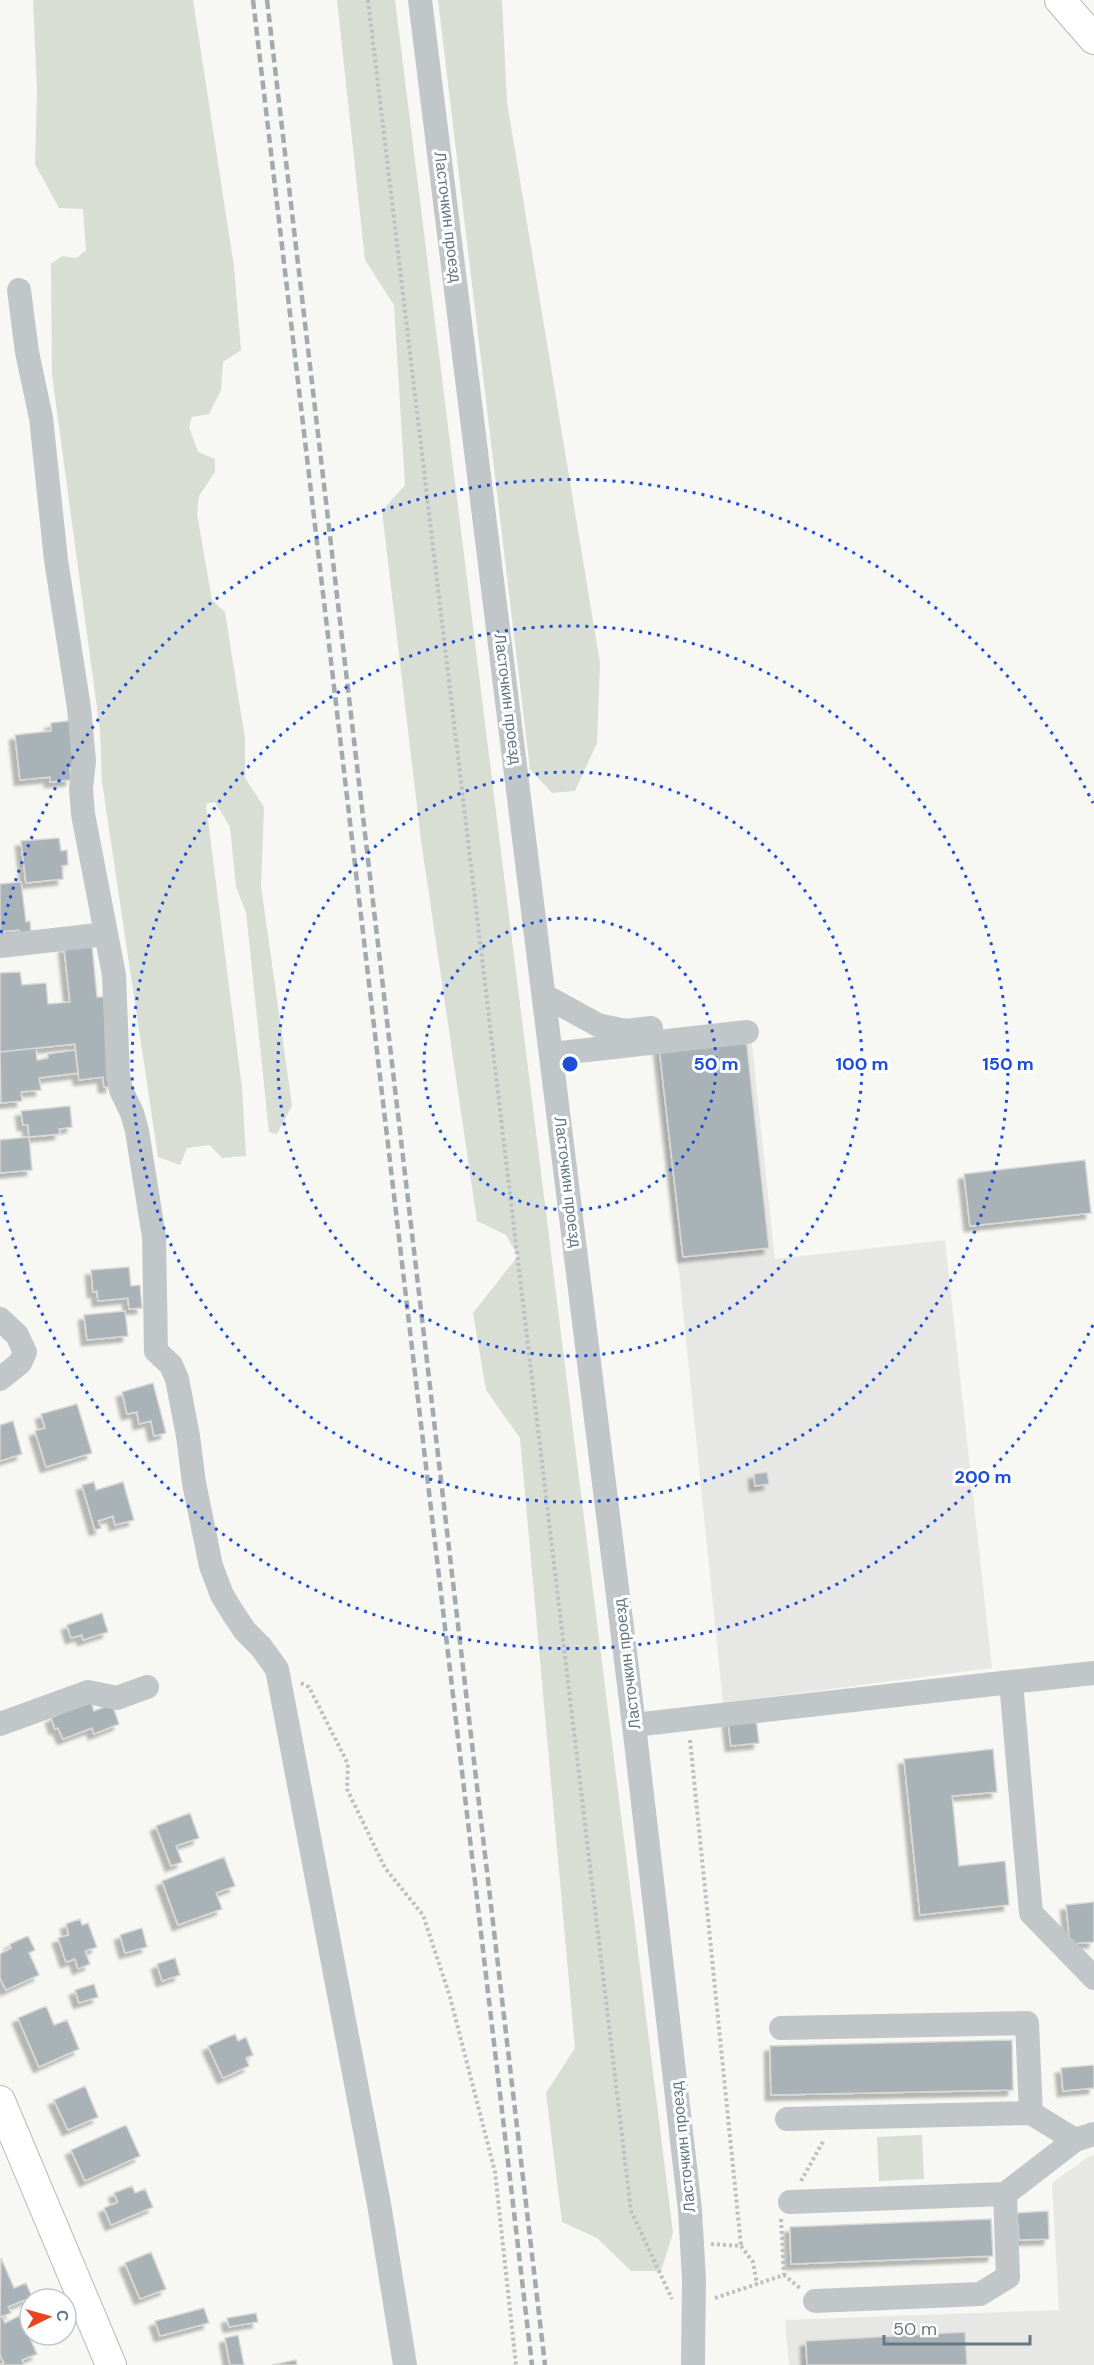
<svg xmlns="http://www.w3.org/2000/svg" width="1094" height="2365" font-family="'DM Sans',sans-serif">
	<defs>
		<filter id="shadow"><feDropShadow dx="-5.5" dy="5.5" stdDeviation="1.5" flood-color="#0004"/></filter>
	</defs>
	<rect width="100%" height="100%" fill="#f7f7f3"/>
	<!-- built -->
	<path fill="#e7e8e6" d="M751,1036L775,1259L945,1240L992,1668L723,1703L656,1045Z
		M1094,2155V2365H789L785,2320L1059,2310L1052,2183L1088,2157Z"/>
	<!-- green -->
	<path fill="#d8ded4" d="M33,0H193L234,267L241,350L223,362L221,390L209,414L192,417L189,427L198,452L215,459V472L199,496L197,514L212,600L225,612L245,739V778L264,807L261,886L292,1106L277,1134L269,1132L246,912L236,887L230,827L215,802L206,804L242,1088L246,1156L222,1158L210,1145L187,1148L180,1165L158,1157L102,782L100,730L52,375L51,264L62,256L76,258L86,250L83,209L59,208L35,164L37,91Z
		M337,0H395L673,2233L661,2271H631L597,2238L562,2222L546,2093L575,2048L520,1438L486,1390L473,1313L518,1256L506,1235L477,1221L421,840L382,511L405,485L394,305L365,260Z
		M438,0H502L507,102L600,663L597,743L575,791L552,793L530,769Z
		M922,2135L924,2179L879,2181L877,2137Z"/>
	<!-- building -->
	<path fill="#a8b2b7" stroke="#d8d8d6" stroke-width="1.5" filter="url(#shadow)" d="M76,720L81,767L70,768L71,780L50,782V777L20,780L15,735L51,731V723Z
		M59,838L61,851L67,850L68,865L62,866L63,879L26,883L21,841Z
		M21,882L26,922L30,921L31,936L20,937L19,930L0,932V884Z
		M92,945L97,997H106L111,1087H104L103,1077L79,1080L75,1044L0,1052V973L20,972L22,985L46,983L48,1004L70,1002L64,947Z
		M746,1037L769,1248L683,1257L659,1047Z
		M36,1048L37,1060L48,1058V1054L75,1050L78,1073L39,1078L41,1090L21,1092L22,1101L1,1103L0,1052Z
		M70,1106L72,1127L59,1129L60,1134L29,1137L28,1125H23L21,1111Z
		M29,1137L32,1170L0,1173V1140Z
		M1085,1160L1091,1213L970,1226L964,1174Z
		M129,1267L131,1286L140,1285L142,1308L129,1309L128,1298L98,1301L97,1291L93,1292L91,1270Z
		M125,1311L128,1336L87,1340L84,1315Z
		M153,1383L166,1433L154,1436L151,1421L139,1424L137,1412L127,1414L122,1392Z
		M77,1404L92,1453L46,1467L35,1431L45,1428L41,1414Z
		M13,1421L22,1454L0,1461V1425Z
		M767,1472L769,1484L755,1486L754,1474Z
		M94,1482L96,1490L123,1482L134,1520L115,1525L113,1516L98,1521L101,1528L95,1530L82,1485Z
		M102,1613L108,1632L83,1640L82,1635L71,1638L67,1625Z
		M90,1700L94,1711L112,1704L119,1724L94,1734L92,1728L63,1739L58,1728L55,1729L51,1718Z
		M756,1718L759,1743L731,1746L728,1721Z
		M993,1749L997,1792L952,1796L959,1866L1005,1861L1009,1905L920,1915L904,1759Z
		M190,1813L199,1838L176,1846L182,1862L171,1866L156,1826Z
		M224,1857L235,1886L216,1893L222,1909L178,1925L162,1881Z
		M1094,1902V1942L1070,1944L1066,1905Z
		M80,1919L82,1925L88,1923L97,1947L85,1951L90,1964L78,1969L75,1959L66,1962L58,1938L69,1935L66,1924Z
		M142,1928L147,1947L125,1953L120,1935Z
		M28,1936L35,1950L29,1953L39,1975L6,1990L0,1978V1954L11,1948L10,1944Z
		M175,1958L180,1975L162,1981L157,1964Z
		M94,1984L98,1997L79,2003L75,1990Z
		M46,2006L54,2025L67,2020L79,2049L39,2067L18,2018Z
		M235,2034L238,2041L246,2037L253,2055L246,2058L249,2066L223,2078L208,2046Z
		M1012,2040L1013,2090L771,2095L770,2046Z
		M1094,2065V2088L1063,2091L1061,2068Z
		M85,2086L98,2117L68,2130L54,2100Z
		M126,2125L140,2156L85,2181L71,2150Z
		M132,2186L135,2193L145,2189L153,2207L111,2225L104,2208L118,2202L114,2193Z
		M1048,2211L1049,2239L1019,2240L1017,2213Z
		M991,2219L993,2256L791,2264L790,2227Z
		M151,2252L166,2289L140,2299L125,2263Z
		M1,2258L14,2288L26,2283L32,2297L8,2307L11,2313L0,2317Z
		M204,2308L209,2323L160,2336L155,2321Z
		M256,2313L258,2322L229,2327L227,2318Z
		M19,2316L23,2326L30,2323V2335H32L29,2336L37,2354L22,2360L24,2365H0L4,2363L0,2355V2317H2L5,2323Z
		M965,2332L967,2365H807L806,2341Z
		M238,2335L244,2365H230L225,2338Z
		M296,2360L297,2365H272Z"/>
	<g fill="none" stroke-linecap="round" stroke-linejoin="round">
		<!-- major casing -->
		<g stroke="#b5babd" stroke-width="32">
			<path id="major" d="M1060,0L1094,39
				M0,2101L111,2365"/>
		</g>
		<!-- path -->
		<path stroke="#bdc0c2" stroke-width="4" stroke-dasharray="3 3" stroke-linecap="butt" d="M368,0L631,2211L672,2299
			M301,1683L309,1687L348,1764L347,1789L385,1868L423,1915L450,1997L495,2172L516,2365
			M690,1740L741,2246
			M801,2181L824,2140
			M781,2219L784,2275
			M711,2244L741,2246L753,2262L757,2284
			M715,2298L784,2275L801,2289"/>
		<!-- minor -->
		<path stroke="#c1c7c9" stroke-width="24" d="M420,0L634,1725L690,2210L694,2279L693,2365
			M19,290L27,352L41,418L56,560L79,708L84,761L81,789L83,814L114,975L118,1076L121,1090L132,1113L137,1131L154,1237L156,1351L171,1365L177,1379L188,1436L194,1483L211,1566L222,1595L233,1613L245,1631L261,1647L277,1669L379,2204L405,2365
			M0,946L106,934
			M545,996L598,1025L625,1031L651,1028
			M552,1054L747,1032
			M0,1319L17,1335L25,1352L20,1363L0,1379
			M1094,1673L1011,1682L1031,1913L1094,1978
			M0,1724L88,1692L117,1698L147,1687
			M634,1725L1011,1682
			M781,2028L1027,2023L1031,2113
			M787,2119L1031,2113L1075,2140
			M790,2202L1005,2194
			M815,2301L980,2294L1008,2277L1005,2194L1075,2140L1094,2134"/>
		<!-- major -->
		<use href="#major" stroke="#fff" stroke-width="30"/>
		<!-- rail -->
		<path stroke="#a2aaaf" stroke-width="4.5" stroke-dasharray="9 4.5" stroke-linecap="butt" d="M253,0L532,2365
			M267,0L545,2365"/>
	</g>
	<!-- distance rings -->
	<g fill="none" stroke="#1d4ed8" stroke-width="3" stroke-dasharray="3 6">
		<circle cx="570" cy="1064" r="146"/>
		<circle cx="570" cy="1064" r="292"/>
		<circle cx="570" cy="1064" r="438"/>
		<path d="M1093 1325A584 584 0 0 1 1 1195M1 933A584 584 0 0 1 1093 803"/>
	</g>
	<g text-anchor="middle" dominant-baseline="central" stroke-width="6" stroke-linejoin="round" paint-order="stroke">
		<!-- street labels -->
		<g font-size="16" fill="#647985" stroke="#fff">
			<text transform="translate(448 217) rotate(83)">Ласточкин проезд</text>
			<text transform="translate(508 699) rotate(83)">Ласточкин проезд</text>
			<text transform="translate(568 1182) rotate(83)">Ласточкин проезд</text>
			<text transform="translate(627 1664) rotate(-97)">Ласточкин проезд</text>
			<text transform="translate(683 2147) rotate(-96)">Ласточкин проезд</text>
		</g>
	</g>
	<circle cx="570" cy="1064" r="9" fill="#1d4ed8" stroke="#fff" stroke-width="3"/>
	<g font-size="18" text-anchor="middle" font-weight="bold" fill="#1d4ed8" stroke="#fff" stroke-width="6" stroke-linejoin="round" paint-order="stroke">
		<text x="716" y="1070">50 m</text>
		<text x="862" y="1070">100 m</text>
		<text x="1008" y="1070">150 m</text>
		<text x="983" y="1483">200 m</text>
	</g>
	<!-- north arrow -->
	<g transform="translate(48 2317) rotate(85)"><circle r="28" fill="#ffffff" stroke="#c1c9ce" stroke-width="1.5"/>
	<path d="M0-4.5L10 22L0 15L-10 22Z" fill="#ea4420"/>
	<text y="-9" font-size="16" font-weight="bold" text-anchor="middle" fill="#647985">С</text>
	</g>
	<!-- scale -->
	<path d="M884 2335v9h146v-9" fill="none" stroke="#647985" stroke-width="3"/>
	<text x="893" y="2335" font-size="18" fill="#647985" stroke="#ffffff" stroke-width="4.5" paint-order="stroke">50 m</text>
</svg>
